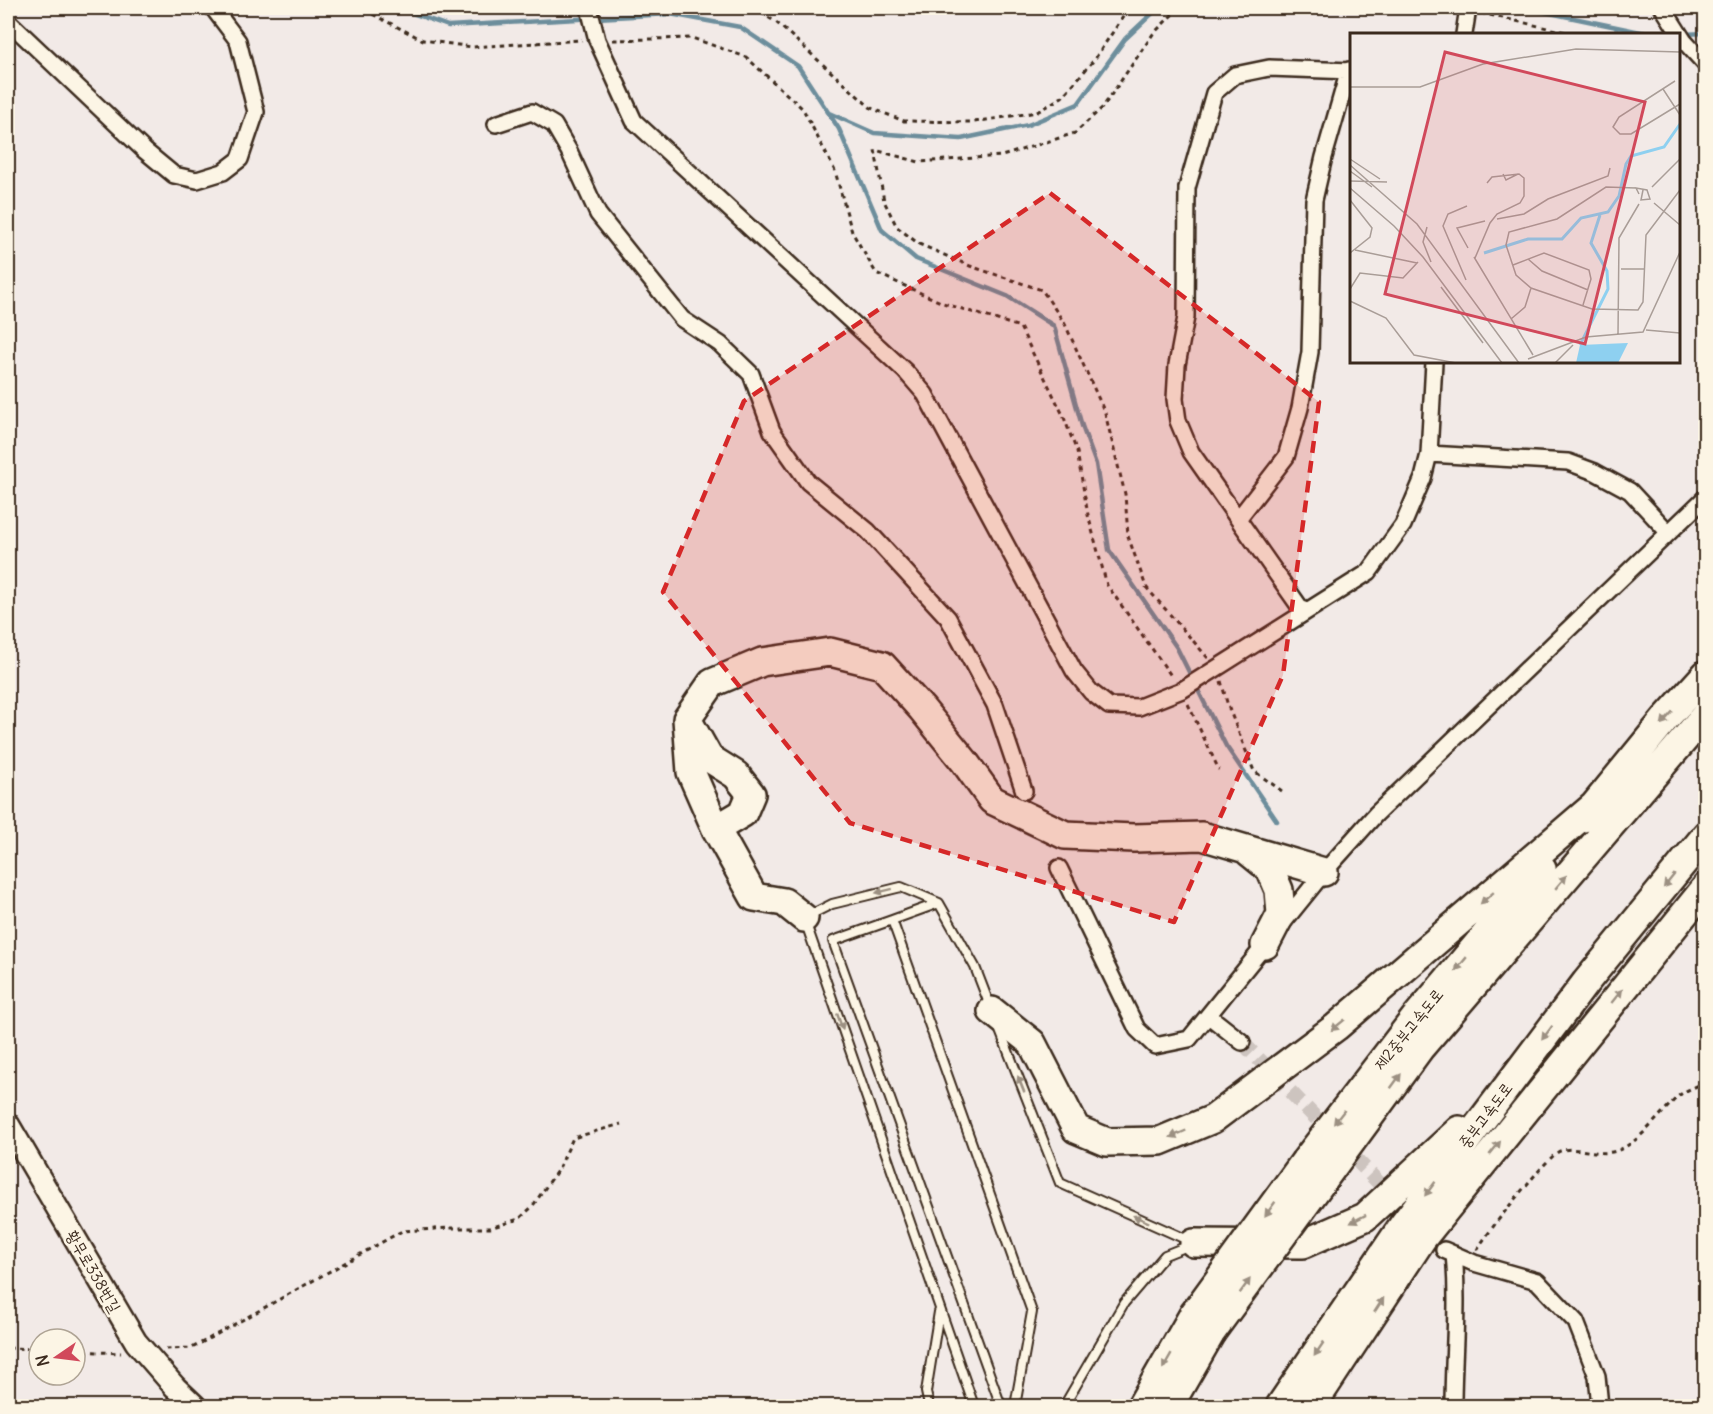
<svg xmlns="http://www.w3.org/2000/svg" width="1713" height="1414" font-family="Delius,'Poor Story',sans-serif">
	<rect width="100%" height="100%" fill="#f2eae7"/>
	<filter id="ink" filterUnits="userSpaceOnUse"><feTurbulence type="fractalNoise" baseFrequency=".0167" numOctaves="2"/><feDisplacementMap in="SourceGraphic" scale="12" xChannelSelector="R" yChannelSelector="G"/><feConvolveMatrix kernelMatrix="1 2 1 2 8 2 1 2 1" color-interpolation-filters="sRGB"/></filter>
	<g filter="url(#ink)">
		<g fill="none" stroke-linecap="round" stroke-linejoin="round">
			<!-- stream -->
			<path stroke="#6d8e9c" stroke-width="4.5" d="M398,8L448,26L670,14L740,27L798,66L839,129L882,230L916,259L1007,296L1054,326L1082,426L1096,464L1109,550L1177,648L1226,746L1277,821
				M1526,8L1650,34
				M1684,34L1706,33
				M829,113L874,133L961,139L1028,125L1078,104L1125,39L1158,8"/>
			<!-- street-tunnel -->
			<path stroke="#cdc4bf" stroke-width="15" stroke-dasharray="15 8" stroke-linecap="butt" d="M1242,1042L1444,1250"/>
			<!-- lane casing -->
			<g stroke="#3b2a1e" stroke-width="12">
				<path id="lane" d="M939,903L892,920L1032,1312L1015,1406
					M892,920L833,941L1001,1406
					M999,1028L1060,1183L1190,1241
					M929,1406L926,1392L939,1312
					M974,1406L804,918L832,904L901,887L939,903L975,967L990,1006
					M1064,1406L1124,1303L1165,1255L1190,1245"/>
			</g>
			<!-- street casing -->
			<g stroke="#3b2a1e" stroke-width="20">
				<path id="street" d="M589,8L597,40L634,121L905,371L925,394L1074,671L1091,692L1109,706L1139,707L1182,690L1369,572L1403,525L1423,478L1429,454L1434,362
					M1663,8L1684,41L1706,65
					M8,21L145,151L174,175L197,180L223,172L240,159L256,112L238,41L213,8
					M1464,34L1468,8
					M496,124L532,112L554,125L569,151L598,214L682,319L720,344L751,374L772,431L808,482L868,531L948,618L995,705L1024,791
					M1429,454L1568,462L1595,472L1630,491L1668,532
					M1238,519L1286,457L1300,408L1310,352L1314,200L1324,157L1349,70
					M1304,613L1191,452L1178,421L1175,399L1177,365L1186,317L1187,188L1214,93L1235,75L1269,68L1352,71
					M1059,868L1137,1029L1155,1046L1189,1039L1324,872L1376,814L1706,497
					M1209,1016L1242,1042
					M1444,1250L1474,1263L1537,1281L1576,1322L1597,1376L1600,1406
					M1453,1406C1453,1355 1459,1305 1454,1254"/>
			</g>
			<!-- secondary casing -->
			<g stroke="#3b2a1e" stroke-width="26">
				<path id="secondary" d="M8,1124L136,1342L175,1387L195,1406"/>
			</g>
			<!-- highway casing -->
			<g stroke="#3b2a1e" stroke-width="32">
				<path id="highway" d="M691,726L709,758L736,775L751,794L743,813L716,829
					M1584,818L1666,718L1706,674
					M1249,852L1270,869L1279,890L1281,914L1265,945
					M804,918L784,902L754,897L716,829L691,772L687,719L712,683L762,662L830,652L882,665L922,709L964,761L992,800L1065,835L1134,838L1202,836L1324,872
					M992,1011L1032,1043L1076,1129L1107,1142L1160,1141L1213,1119L1336,1027L1595,805
					M1305,1161L1415,1018L1542,868
					M1324,1179L1420,1048L1706,714
					M1194,1243L1303,1244L1365,1217L1459,1130
					M1141,1406L1193,1315
					M1169,1406L1211,1333
					M1280,1406L1403,1225L1586,982L1706,835
					M1312,1406L1422,1239L1706,887"/>
			</g>
			<!-- path -->
			<path stroke="#3b2a1e" stroke-width="3" stroke-dasharray="4.5 4.5" stroke-linecap="butt" d="M366,8L372,14L423,40L472,47L582,40
				M753,8L776,22L871,108L904,121L974,122L1037,112L1062,97L1094,60L1129,8
				M1179,8L1153,34L1103,107L1075,133L1002,156L919,162L875,150L884,201L897,227L919,244L970,266L1042,290L1065,324L1105,413L1125,494L1128,536L1146,587L1208,658
				M1481,13L1574,34
				M613,40L692,38L746,57L803,109L835,171L852,232L876,273L943,303L1020,327L1063,415L1077,452L1088,515L1107,585L1172,677
				M1221,681L1228,706L1254,771L1282,791
				M1188,704L1219,770
				M1477,1250C1485,1235 1548,1155 1560,1151C1577,1145 1599,1158 1619,1150C1644,1139 1661,1111 1681,1094C1688,1089 1698,1086 1706,1082
				M8,1348L39,1349
				M166,1349L192,1348L402,1231L451,1228H490L519,1219L532,1207L559,1168L573,1138L621,1124
				M75,1351L121,1353"/>
			<!-- lane -->
			<use href="#lane" stroke="#fcf5e5" stroke-width="8"/>
			<!-- street -->
			<use href="#street" stroke="#fcf5e5" stroke-width="15"/>
			<!-- secondary -->
			<use href="#secondary" stroke="#fcf5e5" stroke-width="21"/>
			<!-- highway -->
			<use href="#highway" stroke="#fcf5e5" stroke-width="27"/>
			<!-- highway-bridge casing -->
			<g stroke="#3b2a1e" stroke-width="32" stroke-linecap="butt">
				<path id="highway-bridge" d="M1193,1315L1305,1161
					M1211,1333L1324,1179"/>
			</g>
			<!-- highway-bridge -->
			<use href="#highway-bridge" stroke="#fcf5e5" stroke-width="27"/>
		</g>
		<!-- one-way arrows -->
		<defs><path id="oneway-solid" d="M-6-.8H1V-3.2L6.5 0L1 3.2V.8H-6Z" transform="scale(1.5)"/></defs>
		<g fill="#9c9082">
			<use href="#oneway-solid" transform="translate(1667 718) rotate(131)"/>
			<use href="#oneway-solid" transform="translate(1669 881) rotate(129)"/>
			<use href="#oneway-solid" transform="translate(1561 882) rotate(-50)"/>
			<use href="#oneway-solid" transform="translate(884 891) rotate(166)"/>
			<use href="#oneway-solid" transform="translate(1487 898) rotate(139)"/>
			<use href="#oneway-solid" transform="translate(1461 964) rotate(130)"/>
			<use href="#oneway-solid" transform="translate(1617 996) rotate(-51)"/>
			<use href="#oneway-solid" transform="translate(840 1022) rotate(71)"/>
			<use href="#oneway-solid" transform="translate(1338 1025) rotate(141)"/>
			<use href="#oneway-solid" transform="translate(1547 1033) rotate(127)"/>
			<use href="#oneway-solid" transform="translate(1396 1081) rotate(-54)"/>
			<use href="#oneway-solid" transform="translate(1021 1084) rotate(-112)"/>
			<use href="#oneway-solid" transform="translate(1339 1117) rotate(128)"/>
			<use href="#oneway-solid" transform="translate(1178 1134) rotate(157)"/>
			<use href="#oneway-solid" transform="translate(1495 1148) rotate(-51)"/>
			<use href="#oneway-solid" transform="translate(1430 1189) rotate(127)"/>
			<use href="#oneway-solid" transform="translate(1270 1209) rotate(126)"/>
			<use href="#oneway-solid" transform="translate(1141 1219) rotate(-156)"/>
			<use href="#oneway-solid" transform="translate(1358 1219) rotate(153)"/>
			<use href="#oneway-solid" transform="translate(1245 1286) rotate(-54)"/>
			<use href="#oneway-solid" transform="translate(1379 1305) rotate(-57)"/>
			<use href="#oneway-solid" transform="translate(1319 1349) rotate(124)"/>
			<use href="#oneway-solid" transform="translate(1167 1361) rotate(120)"/>
		</g>
	</g>
	<!-- marked area -->
	<path fill="#d62828" fill-opacity="0.2" stroke="#d62828" stroke-width="4.5" stroke-dasharray="12 8" stroke-linejoin="round" d="M1050,193L1319,402L1283,675L1174,922L850,823L663,592L744,401Z"/>
	<g text-anchor="middle" dominant-baseline="central" stroke-width="5" stroke-linejoin="round" paint-order="stroke">
		<!-- street labels -->
		<g font-size="16" fill="#3b2a1e" stroke="#fcf5e5">
			<text transform="translate(1408 1029) rotate(-51)">제2중부고속도로</text>
			<text transform="translate(1485 1115) rotate(-53)">중부고속도로</text>
			<text transform="translate(94 1271) rotate(60)">황무로338번길</text>
		</g>
	</g>
	<!-- overview -->
	<g transform="translate(1350 33)">
		<rect width="330" height="330" fill="#f2eae7"/>
		<path d="M278,310L268,330H226L230,312Z" fill="#8ed0f0"/>
		<path fill="none" stroke="#8ed0f0" stroke-width="3" d="M134,220L178,206H212L231,185L258,179L269,163L276,131L281,123L314,114L330,91M230,312L258,256L257,238L241,210L250,182"/>
		<path fill="none" stroke="#a99d97" stroke-width="1.5" d="M325,48L269,84L263,94L270,101H281L330,71M0,54H70L133,31L226,16L330,19M313,56L330,82M0,126L30,146M0,132L67,191L169,330M0,138L22,154M153,141L156,147L168,141M0,148L37,149M302,154L330,126M0,155L44,193L73,224L152,330M286,155L256,154L207,186L159,199L156,212L166,242L181,255L242,276L288,277L293,269L296,202L330,157M289,161L286,155L297,157L300,166L291,167L293,157M0,167L22,195L20,204L0,220M304,170L330,192M147,186L174,181L198,166L258,143L260,135M77,194L73,209L81,229M118,215L107,195L135,188M5,217L67,230M124,224L183,322M125,225L140,190L147,181L170,170L174,163V145L169,141L142,144L137,150M178,226L192,238L238,257M163,232L194,220L239,237L241,246L233,272M271,236H295M116,247L93,193L98,181L117,173M91,254L133,310M0,256L10,240L53,245L68,229M0,268L36,285L64,322L106,330M161,286L175,274L181,255M296,297L330,300M268,302L269,205L289,171M178,326L236,304L293,299L330,219M205,330L223,312"/>
		<path fill="#d1495b" fill-opacity="0.15" stroke="#d1495b" stroke-width="3" d="M95,19L295,69L235,311L35,261Z"/>
		<rect width="330" height="330" fill="none" stroke="#3b2a1e" stroke-width="3"/>
	</g>
	<!-- margin -->
	<rect width="1713" height="1414" fill="none" stroke="#fcf5e5" stroke-width="30"/>
	<rect x="15" y="15" width="1683" height="1384" fill="none" stroke="#3b2a1e" stroke-width="2" filter="url(#ink)"/>
	<!-- north arrow -->
	<g transform="translate(57 1357) rotate(256)"><circle r="28" fill="#fcf5e5" stroke="#afa495" stroke-width="1.5"/>
	<path d="M0-4.5L10 22L0 15L-10 22Z" fill="#d1495b"/>
	<text y="-9" font-size="16" font-weight="bold" text-anchor="middle" fill="#3b2a1e">N</text>
	</g>
</svg>
